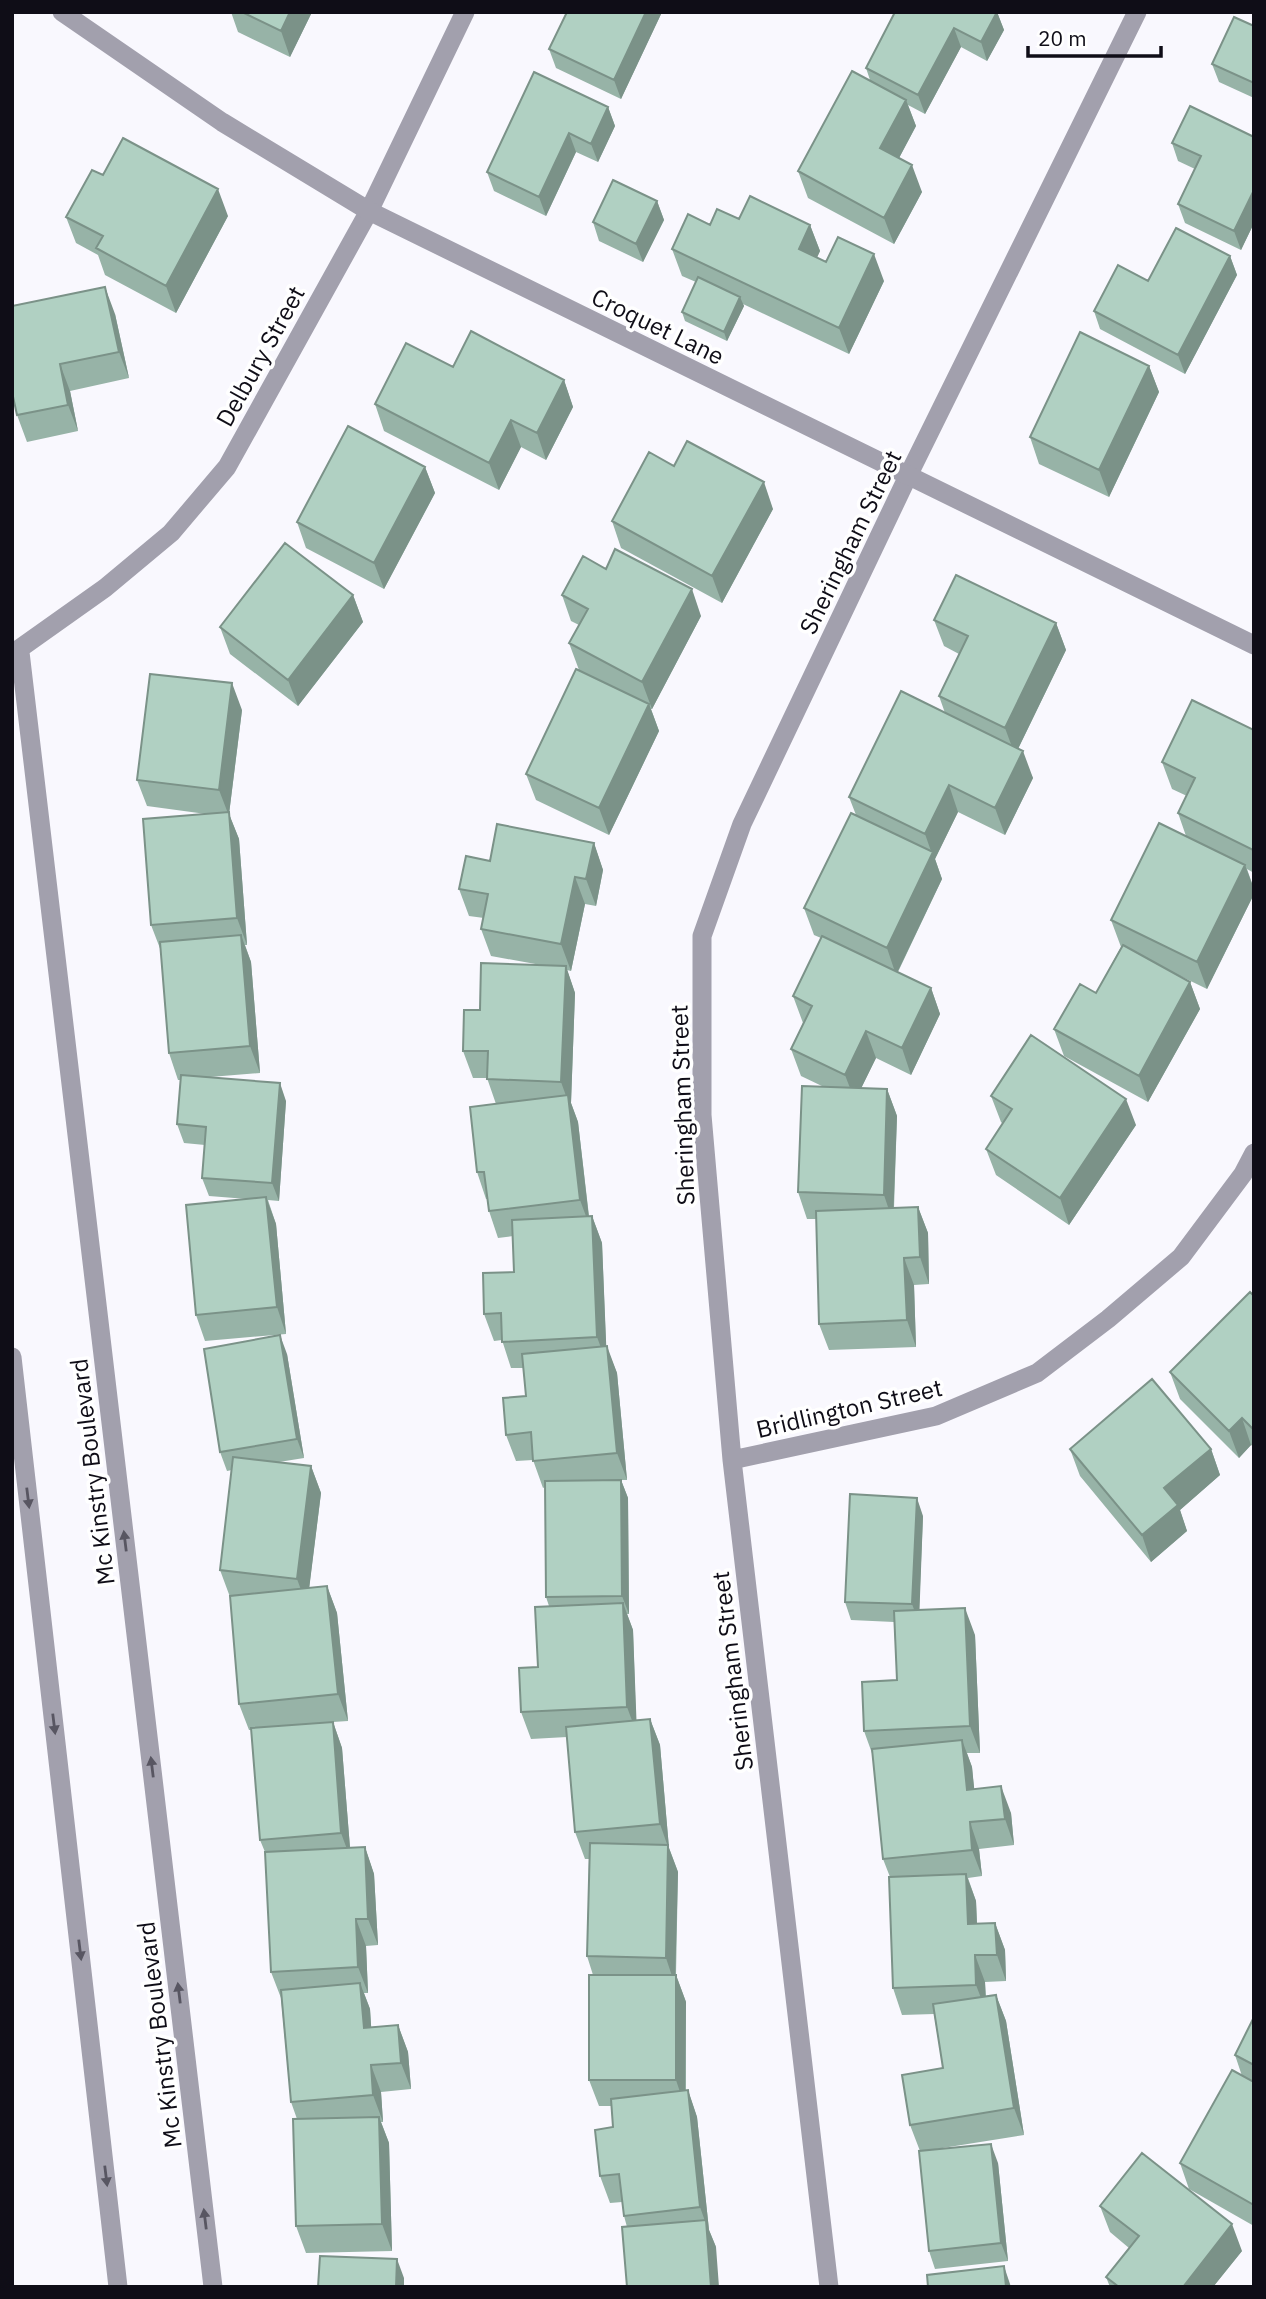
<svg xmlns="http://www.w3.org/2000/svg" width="1266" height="2299" font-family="'IBM Plex Sans',sans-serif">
	<rect width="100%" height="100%" fill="#f9f8fe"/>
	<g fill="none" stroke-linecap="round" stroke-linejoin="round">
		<!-- minor -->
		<path stroke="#a2a0ad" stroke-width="19" d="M20,652L213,2287
			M12,654L105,588L171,533L227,467L369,211L465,12
			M12,1357L118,2287
			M732,1460L936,1416L1037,1373L1108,1319L1181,1257L1243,1174L1254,1153
			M829,2287L732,1460L702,1115V936L742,824L908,476L1137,12"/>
		<!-- tertiary -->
		<path stroke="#a2a0ad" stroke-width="19" d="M62,12L222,122L369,211L1254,645"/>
	</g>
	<!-- wall -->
	<path fill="#97b3a7" d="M231,12H312L290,57L238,32Z
		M662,12L621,99L556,68L549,49Z
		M895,12H997L1004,30L987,61L961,47L925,114L908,105L916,126L899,158L922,192L894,244L808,198L798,171L870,80L866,68Z
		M1254,26V98L1219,82L1212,64Z
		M608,107L615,126L598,162L576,152L546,216L494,191L487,172Z
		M1254,137V223L1241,250L1185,223L1178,204L1195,169L1178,161L1172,143Z
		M103,175L228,216L176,313L105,275L98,255L76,243L66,217Z
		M657,201L664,220L643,262L599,241L593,222Z
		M739,219L810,225L820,251L817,257L826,262L884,281L849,354L743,304L744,306L727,341L685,321L682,312L696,282L682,276L672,249L710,225Z
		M1230,256L1237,275L1185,374L1100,329L1094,311Z
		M115,314L129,378L70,391L78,431L27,442L17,415L12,392Z
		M1149,366L1159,392L1109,497L1039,464L1030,437Z
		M453,367L564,380L573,407L546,460L521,447L499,490L384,431L375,404Z
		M674,466L773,509L722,603L621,548L612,521Z
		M425,467L435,493L384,589L306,548L297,522Z
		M606,569L701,616L652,709H651L659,731L609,835L536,800L526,774L579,670L569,643L579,625L571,621L562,595Z
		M353,595L363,622L298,706L230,654L220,627Z
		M934,620L1056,623L1066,650L1018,749L1033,778L1005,835L958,812L935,859L942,879L898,972L931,988L940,1014L911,1075L876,1058L861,1088L887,1089L897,1116L894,1208L918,1207L928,1233L929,1284L914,1285L916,1347L829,1350L819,1324L816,1219H807L798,1192L824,1087L801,1076L791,1049L803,1023L793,996L821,938L814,935L804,908L856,815L849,797L945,713L939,696L959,654L944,646Z
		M242,710L229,814L239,839L247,945H245L251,962L260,1073L210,1077L286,1101L279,1201L268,1200L276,1224L286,1334L205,1341L196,1315L247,1199L209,1196L202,1178L205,1145L184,1143L177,1124L181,1080H178L169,1053L161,951L151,925L206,814L147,806L137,780Z
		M1254,730V873L1247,869L1254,889V894L1207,989L1166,969L1190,982L1200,1009L1148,1102L1064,1056L1054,1029L1096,993L1121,947L1111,920L1186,836L1178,813L1187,796L1172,789L1162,762Z
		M594,843L603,870L596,906L585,904L571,971L567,970L575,993L571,1103L578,1122L589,1216H592L602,1243L606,1346L617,1373L627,1480H621L628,1498L629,1614H627L633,1630L636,1720L650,1719L660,1745L669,1848L678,1872L676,1975L686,2002V2091L688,2090L697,2117L709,2230L716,2247L627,2227L624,2216L622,2202L610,2203L600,2176L613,2127L611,2106H599L589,2080L593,1975L587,1956L589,1859H585L575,1832L567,1737L531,1739L521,1712L538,1667L549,1606L546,1597L545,1487L543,1488L533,1460L516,1461L506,1435L526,1396L523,1368H511L502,1340L494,1341L484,1314L514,1272L513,1236L498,1238L489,1211L487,1199H486L477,1172L496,1104L487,1078H473L463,1051L541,965L491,956L481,929L484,918L469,916L459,889L490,861Z
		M991,1096L1136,1125L1069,1225L996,1175L986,1149L1003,1124L1001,1122Z
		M1254,1296V1447L1251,1445L1239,1458L1180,1399L1170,1372Z
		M287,1354L304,1458L279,1462L311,1466L321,1493L309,1588L327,1586L337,1613L348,1721L333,1722L342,1748L350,1848L365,1847L374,1874L378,1945L366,1946L368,1993H364L370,2009L371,2027L398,2025L408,2052L411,2089L381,2092L383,2122H381L389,2143L392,2251L306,2253L296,2226L297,2119L291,2102L281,1998L271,1972L265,1852L260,1840L251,1730H249L239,1704L230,1597L220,1570L232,1470L227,1471L220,1452Z
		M1070,1449H1211L1220,1475L1180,1510L1187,1531L1151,1562L1080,1476Z
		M923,1516L919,1610L975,1635L980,1753H967L972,1767L974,1789L1011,1813L1014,1845L979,1849L982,1876L968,1878L976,1901L977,1923H995L1005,1950L1006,1981L985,1982L986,1996L996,1995L1006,2021L1024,2135L930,2150L998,2163L1008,2261L935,2269L929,2251L920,2151L910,2125L943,2068L934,2014L902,2015L893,1988L890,1877L883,1859L873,1756L864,1731L897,1680L894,1622L851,1620L845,1602Z
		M1254,2017V2226L1189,2189L1180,2163L1242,2076L1235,2055Z
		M1100,2206L1242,2251L1213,2287H1110L1106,2277L1129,2248L1110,2232Z"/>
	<!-- shaded-wall -->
	<path fill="#7b9288" d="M290,12H312L290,57L281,31Z
		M646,12H662L621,99L614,80Z
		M997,12L1004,30L987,61L981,42Z
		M954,28L961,47L925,114L918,95Z
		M906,100L916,126L890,175L880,148Z
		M608,107L615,126L598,162L591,144Z
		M569,133L576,152L546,216L539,197Z
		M912,165L922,192L894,244L884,218Z
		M218,189L228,216L176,313L166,286Z
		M1254,190V223L1241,250L1234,231Z
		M657,201L664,220L643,262L636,244Z
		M810,225L820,251L809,275L799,249Z
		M874,254L884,281L849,354L839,328Z
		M1230,256L1237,275L1185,374L1178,355Z
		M105,287L115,314L129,378L119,352Z
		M740,297L744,306L727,341L724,332Z
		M60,364L70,391L78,431L68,405Z
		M1149,366L1159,392L1109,497L1099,470Z
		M564,380L573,407L546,460L537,433Z
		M511,420L521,447L499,490L489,463Z
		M425,467L435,493L384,589L374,563Z
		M764,482L773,509L722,603L712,576Z
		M692,589L701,616L652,709L642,682Z
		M353,595L363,622L298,706L288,680Z
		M1056,623L1066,650L1015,755L1005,728Z
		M232,683L242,710L229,814L239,839L247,945L237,918L229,816L219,790Z
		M649,704L659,731L609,835L599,808Z
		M1023,751L1033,778L1005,835L995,808Z
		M949,785L958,812L935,859L942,879L896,975L887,948L932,854L925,834Z
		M594,843L603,870L596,906L586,879Z
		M1245,865L1254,889V894L1207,989L1197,962Z
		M575,877L585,904L571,971L561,944Z
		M241,935L251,962L260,1073L250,1046Z
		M566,966L575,993L571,1103L578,1122L590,1227L580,1200L569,1104L561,1082Z
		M1190,982L1200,1009L1148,1102L1139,1076Z
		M931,988L940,1014L911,1075L902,1048Z
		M866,1031L876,1058L855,1101L845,1075Z
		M280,1083L286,1101L279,1201L272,1183Z
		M887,1089L897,1116L893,1222L884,1195Z
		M1126,1099L1136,1125L1069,1225L1060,1198Z
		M266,1197L276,1224L286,1334L277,1307Z
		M918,1207L928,1233L929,1284L920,1257Z
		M592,1216L602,1243L607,1364L597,1337Z
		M904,1258L914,1285L916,1347L907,1320Z
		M280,1335L287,1354L304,1458L297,1439Z
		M607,1346L617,1373L627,1480L617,1453Z
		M1242,1418L1251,1445L1239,1458L1229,1431Z
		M1211,1449L1220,1475L1180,1510L1187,1531L1151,1562L1142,1535L1164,1488Z
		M311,1466L321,1493L307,1606L297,1579Z
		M621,1480L628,1498L629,1614L622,1596Z
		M917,1498L923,1516L919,1623L912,1604Z
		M327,1586L337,1613L348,1721L338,1694Z
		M623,1603L633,1630L637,1734L627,1707Z
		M965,1608L975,1635L980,1753L970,1726Z
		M650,1719L660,1745L669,1848L678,1872L675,1985L666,1958L668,1847L660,1824Z
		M333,1722L342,1748L351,1860L341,1833Z
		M962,1740L972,1767L977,1816L967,1790Z
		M1001,1786L1011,1813L1014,1845L1005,1819Z
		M970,1822L979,1849L982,1876L972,1850Z
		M365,1847L374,1874L378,1945L368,1919Z
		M966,1874L976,1901L978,1950L968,1924Z
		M356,1919L366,1946L368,1993L358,1967Z
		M995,1923L1005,1950L1006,1981L997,1955Z
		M975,1955L985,1982L986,2011L976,1985Z
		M676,1975L686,2002L685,2107L676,2080Z
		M360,1983L370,2009L373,2054L364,2028Z
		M996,1995L1006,2021L1024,2135L1014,2108Z
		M398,2025L408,2052L411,2089L401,2063Z
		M371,2065L381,2092L383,2122L373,2095Z
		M688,2090L697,2117L709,2230L716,2247L719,2287H711L706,2224L700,2207Z
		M379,2117L389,2143L392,2251L382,2224Z
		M991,2144L998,2163L1008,2261L1001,2243Z
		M1232,2224L1242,2251L1213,2287H1183Z
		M397,2259L404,2278V2287H396Z
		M1004,2266L1011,2287H1006Z"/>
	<!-- building -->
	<path fill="#b0d0c2" stroke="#7b9288" stroke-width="2" d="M242,12H290L281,31Z
		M567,12H646L614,80L549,49Z
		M895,12H997L981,42L954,28L918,95L866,68Z
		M1234,17L1254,26V83L1212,64Z
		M852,71L906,100L880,148L912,165L884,218L798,171Z
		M534,72L608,107L591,144L569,133L539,197L487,172Z
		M1190,106L1254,137V190L1234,231L1178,204L1201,156L1172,143Z
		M123,138L218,189L166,286L96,248L103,236L66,217L92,170L103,175Z
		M613,180L657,201L636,244L593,222Z
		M750,196L810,225L799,249L826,262L838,237L874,254L839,328L672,249L688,214L710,225L717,209L739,219Z
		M1176,228L1230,256L1178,355L1094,311L1118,265L1148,281Z
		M698,277L740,297L724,332L682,312Z
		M105,287L119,352L60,364L68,405L17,415L12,392V306Z
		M471,331L564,380L537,433L511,420L489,463L375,404L406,343L453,367Z
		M1080,332L1149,366L1099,470L1030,437Z
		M348,426L425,467L374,563L297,522Z
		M687,441L764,482L712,576L612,521L649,452L674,466Z
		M285,543L353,595L288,680L220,627Z
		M615,549L692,589L642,682L569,643L588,609L562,595L583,556L606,569Z
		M956,575L1056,623L1005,728L939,696L968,636L934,620Z
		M576,669L649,704L599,808L526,774Z
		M150,674L232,683L219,790L137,780Z
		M901,691L1023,751L995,808L949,785L925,834L849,797Z
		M1192,700L1254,730L1253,850L1178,813L1195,778L1162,762Z
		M229,812L237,918L151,925L143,819Z
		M851,813L933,852L887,948L804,908Z
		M1159,823L1245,865L1197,962L1111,920Z
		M497,824L594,843L586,879L575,877L561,944L481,929L488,894L459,889L466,856L490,861Z
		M241,935L250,1046L169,1053L160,942Z
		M822,936L931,988L902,1048L866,1031L845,1075L791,1049L812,1006L793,996Z
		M1123,945L1190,982L1139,1076L1054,1029L1080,984L1096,993Z
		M481,963L566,966L561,1082L487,1079L488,1051H463L464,1010H480Z
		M1031,1035L1126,1099L1060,1198L986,1149L1012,1109L991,1096Z
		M181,1075L280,1083L272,1183L202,1178L206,1127L177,1124Z
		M802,1086L887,1089L884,1195L798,1192Z
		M568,1095L580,1200L489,1211L484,1172H477L470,1107Z
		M266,1197L277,1307L196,1315L186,1205Z
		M918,1207L920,1257L904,1258L907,1320L819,1324L816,1211Z
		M592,1216L597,1337L502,1342L501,1313L484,1314L483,1273L514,1272L512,1220Z
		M1250,1292L1254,1296V1430L1242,1418L1229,1431L1170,1372Z
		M280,1335L297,1439L220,1452L204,1349Z
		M607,1346L617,1453L533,1461L531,1432L506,1435L503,1398L526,1396L522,1354Z
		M1152,1379L1211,1449L1164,1488L1178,1505L1142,1535L1070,1449Z
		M233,1457L311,1466L297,1579L220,1570Z
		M621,1480L622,1596L546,1597L545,1481Z
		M850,1494L917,1498L912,1604L845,1602Z
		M327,1586L338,1694L239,1704L230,1596Z
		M623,1603L627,1707L521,1712L519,1668L538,1667L535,1607Z
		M965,1608L970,1726L864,1731L862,1682L897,1680L894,1611Z
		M650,1719L660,1824L575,1832L566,1727Z
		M333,1722L341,1833L260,1840L251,1728Z
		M962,1740L967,1790L1001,1786L1005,1819L970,1822L972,1850L883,1859L872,1749Z
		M590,1843L668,1845L666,1958L587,1956Z
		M365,1847L368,1919H356L358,1967L271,1972L265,1852Z
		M966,1874L968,1924L995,1923L997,1955H975L976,1985L893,1988L889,1877Z
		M589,1975H676V2080H589Z
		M360,1983L364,2028L398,2025L401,2063L371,2065L373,2095L291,2102L281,1990Z
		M996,1995L1014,2108L910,2125L902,2075L943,2068L933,2004Z
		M1254,2017V2065L1235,2055Z
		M1232,2070L1254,2082V2205L1180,2163Z
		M688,2090L700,2207L624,2216L619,2174L600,2176L595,2130L613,2127L611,2099Z
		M379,2117L382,2224L296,2226L293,2119Z
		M991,2144L1001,2243L929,2251L919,2151Z
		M1142,2153L1232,2224L1183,2287H1119L1106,2277L1139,2236L1100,2206Z
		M706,2220L711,2287H627L622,2227Z
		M320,2256L397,2259L396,2287H318Z
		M1004,2266L1006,2287H928L927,2275Z"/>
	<!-- one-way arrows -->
	<defs><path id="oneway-solid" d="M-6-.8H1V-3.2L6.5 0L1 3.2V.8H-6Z" transform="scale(1.75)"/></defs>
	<g fill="#585662">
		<use href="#oneway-solid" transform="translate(28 1498) rotate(83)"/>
		<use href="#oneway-solid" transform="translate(125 1541) rotate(-97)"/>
		<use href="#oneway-solid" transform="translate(54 1724) rotate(83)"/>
		<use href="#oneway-solid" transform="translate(152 1767) rotate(-97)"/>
		<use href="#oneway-solid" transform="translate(80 1950) rotate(83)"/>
		<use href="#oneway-solid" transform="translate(179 1993) rotate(-97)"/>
		<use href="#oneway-solid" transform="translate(106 2176) rotate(83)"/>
		<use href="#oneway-solid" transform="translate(205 2219) rotate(-97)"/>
	</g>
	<g text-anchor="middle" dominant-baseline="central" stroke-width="7" stroke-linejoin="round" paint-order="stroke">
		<!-- street labels -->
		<g font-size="24" fill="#0f0d17" stroke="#fff">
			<text transform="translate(658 326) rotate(26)">Croquet Lane</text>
			<text transform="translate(260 356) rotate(-61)">Delbury Street</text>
			<text transform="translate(850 542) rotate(-64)">Sheringham Street</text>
			<text transform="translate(682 1105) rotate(-92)">Sheringham Street</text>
			<text transform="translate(849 1408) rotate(-13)">Bridlington Street</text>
			<text transform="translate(92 1472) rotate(-97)">Mc Kinstry Boulevard</text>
			<text transform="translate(732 1671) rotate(-97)">Sheringham Street</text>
			<text transform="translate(159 2035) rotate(-97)">Mc Kinstry Boulevard</text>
		</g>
	</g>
	<!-- border -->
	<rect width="1266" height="2299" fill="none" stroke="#0f0d17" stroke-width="28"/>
	<!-- scale -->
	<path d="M1028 46v10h133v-10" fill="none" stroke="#0f0d17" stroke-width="3.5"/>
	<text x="1038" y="46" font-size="21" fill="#0f0d17" stroke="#ffffff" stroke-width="5" paint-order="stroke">20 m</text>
</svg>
